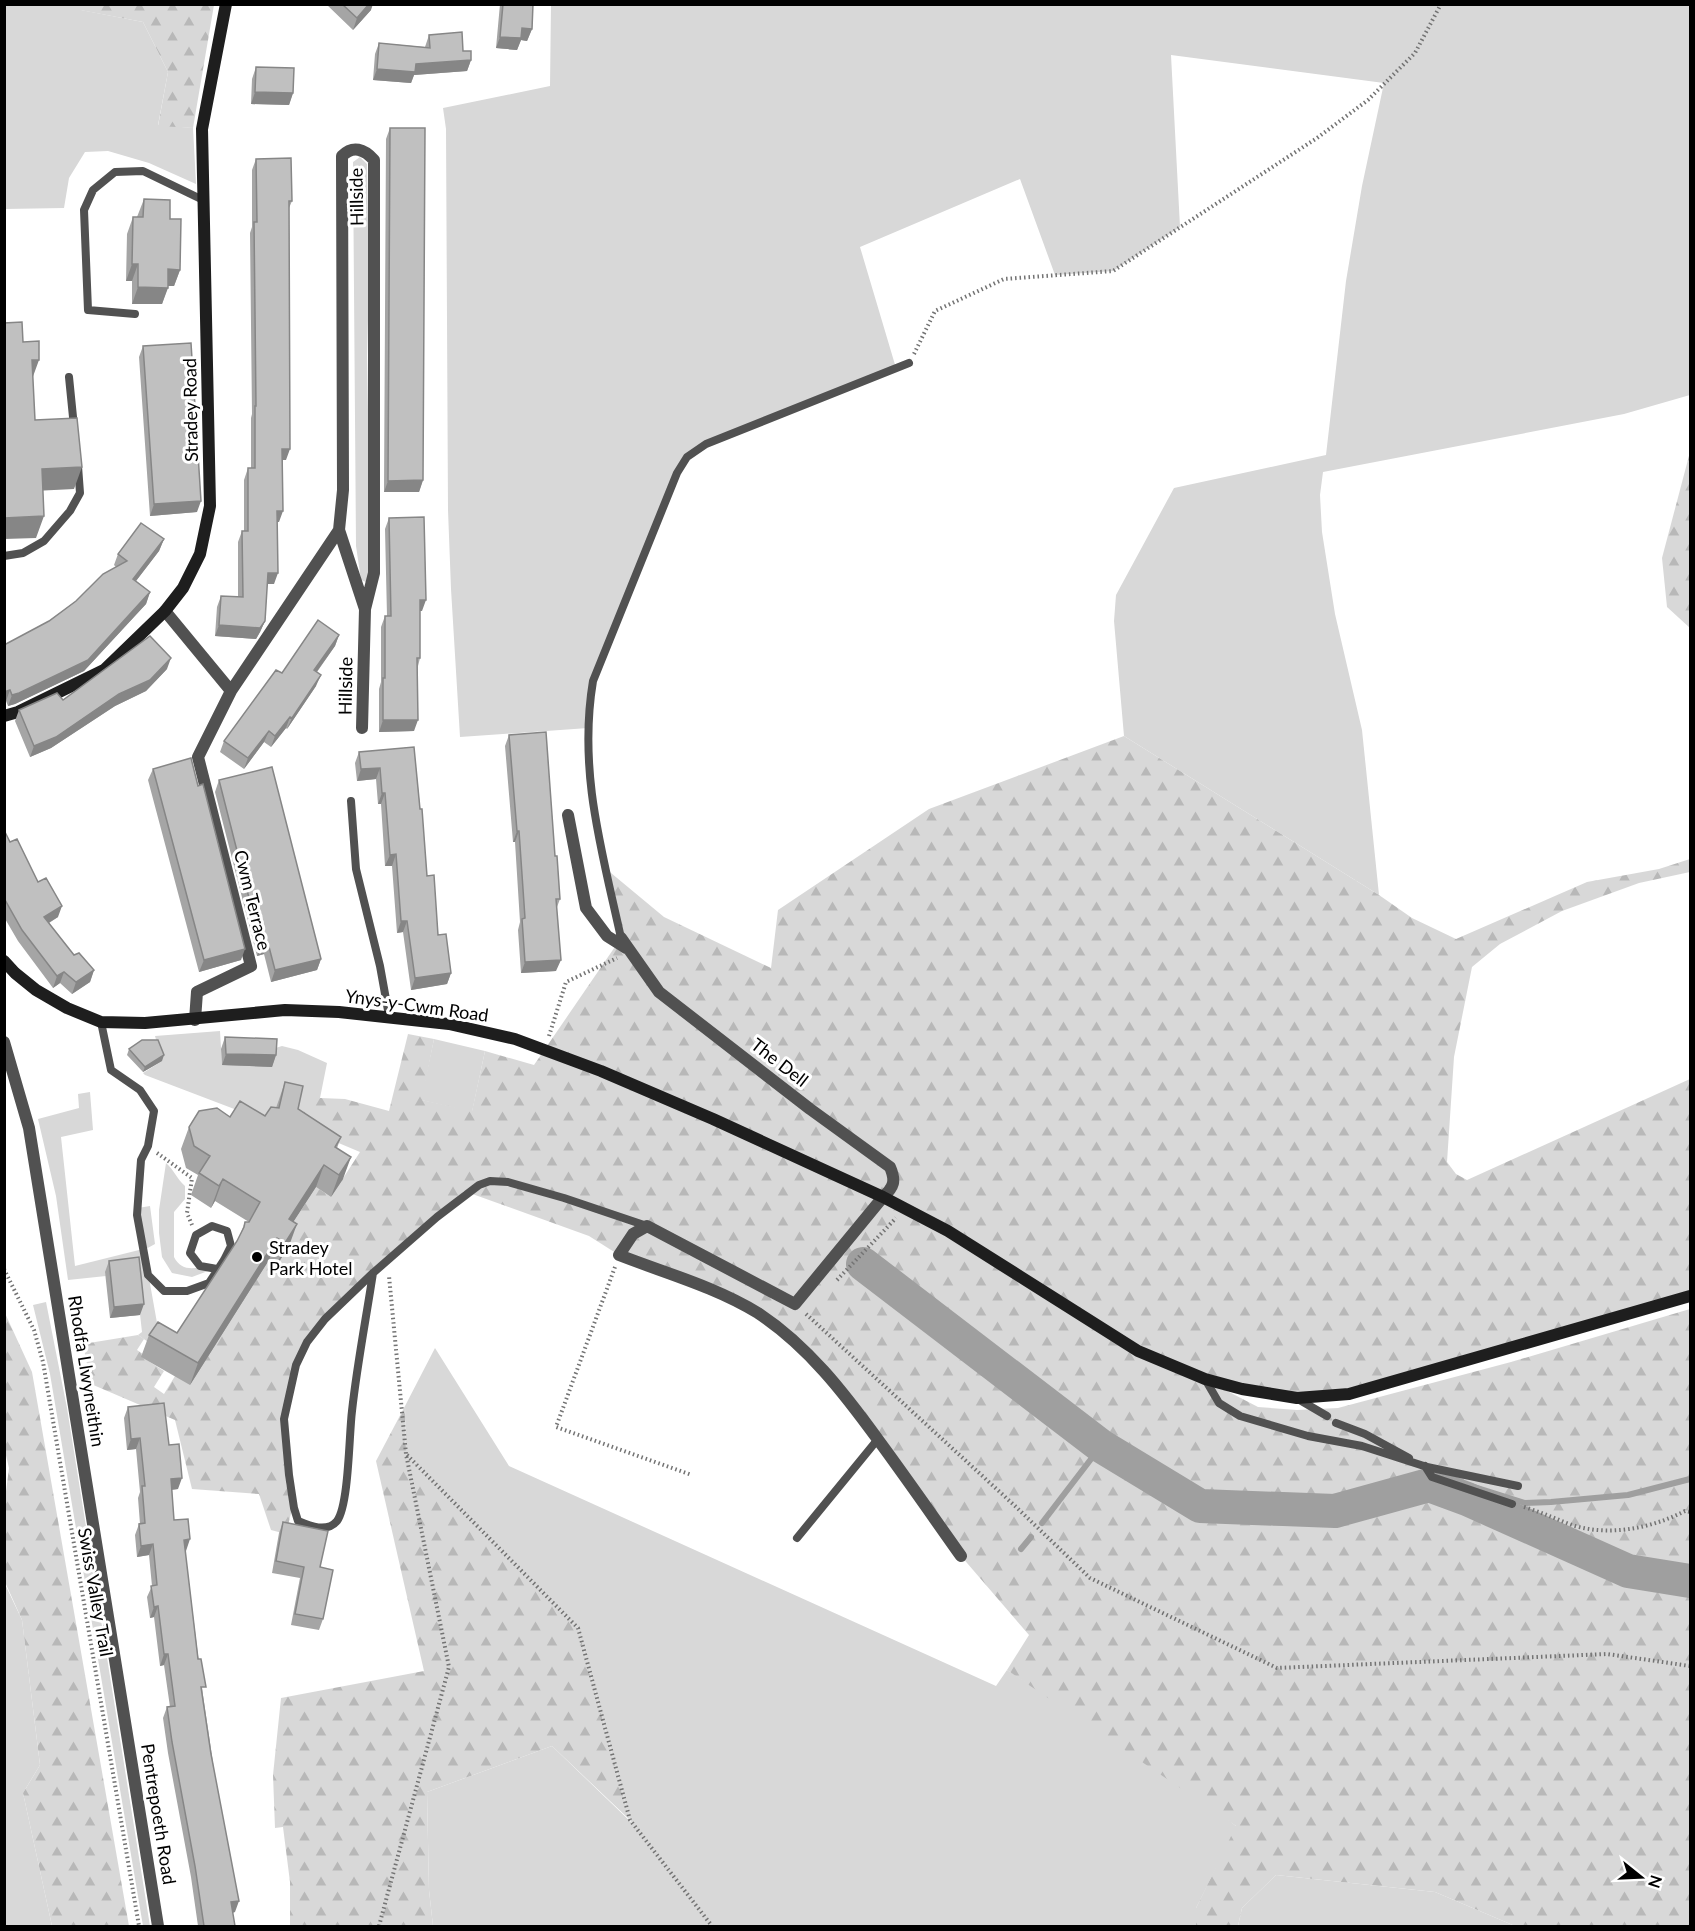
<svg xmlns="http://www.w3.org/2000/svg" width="1695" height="1931" font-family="Lato,sans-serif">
	<defs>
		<pattern id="forest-firs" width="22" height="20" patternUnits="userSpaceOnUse" patternTransform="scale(1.5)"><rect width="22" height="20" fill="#d8d8d8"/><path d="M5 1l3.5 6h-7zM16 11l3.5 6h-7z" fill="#b8b8b8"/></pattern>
	</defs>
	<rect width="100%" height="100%" fill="#fff"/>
	<!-- green -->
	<path fill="#d8d8d8" d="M4,5H80L81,10L143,22L168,72L158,125L193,128L196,184L149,163L108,151L85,152L69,178L64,208L5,209Z
		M551,5H1690V395L1624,414L1323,472L1320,495L1322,532L1335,614L1362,730L1379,895L1124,736L1114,621L1116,595L1174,488L1326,455L1346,281L1362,186L1384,83L1171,55L1180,227L1113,271L1055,275L1020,179L860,247L896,368L706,444L687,457L593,681L588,728L460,737L451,589L448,510L446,129L443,108L550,86Z
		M360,157L367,164L369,284L367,356L371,573L366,582L361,580L356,546L353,162Z
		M220,1031L222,1065L282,1046L298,1050L327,1063L320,1098L274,1120L250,1115L145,1075L143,1073L162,1061L155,1036Z
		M434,1039L485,1051L472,1112L421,1100Z
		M90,1092L93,1130L61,1137L75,1266L143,1249L138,1208L150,1206L155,1244L144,1250L159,1334L151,1344L138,1335L142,1332L135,1269L105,1272L106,1276L68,1280L56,1196L38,1119L79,1108L78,1094Z
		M166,1163C174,1170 177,1179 185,1186V1199L174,1212V1257C181,1271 193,1269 207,1266L208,1271L192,1277L172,1273L162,1257L159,1233V1210Z
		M46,1302L67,1408L150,1926H143L50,1374L33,1305Z
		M435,1348L509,1466L996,1686L1007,1670L1183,1783L1237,1827L1196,1908V1926H433L429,1890L427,1792L552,1746L633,1824L630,1820L578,1628L406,1454L405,1406Z
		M4,1582L22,1620L40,1765L23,1793L52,1926H5Z
		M1276,1875L1435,1892L1515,1926H1238L1242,1908Z"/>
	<!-- forest -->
	<path fill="url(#forest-firs)" d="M80,5H214L193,128L158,126L168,72L143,22L80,10Z
		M1690,452V628L1667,607L1662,558Z
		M1124,736L1379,895L1412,918L1456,939L1587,882L1659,869L1690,859V872L1639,883L1562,911L1500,944L1472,967L1454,1057L1447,1162L1456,1174L1467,1180L1690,1079V1296L1349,1394L1297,1398L1208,1381L1258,1407L1297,1410L1338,1408L1511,1362L1690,1309V1926H1515L1435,1892L1276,1875L1242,1908L1238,1926H1196V1908L1236,1826L1007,1670L1029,1635L961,1556L870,1427L780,1329L756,1313L619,1255L589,1236L464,1191L373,1271L306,1341L281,1419L286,1483L292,1509L286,1534L271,1530L259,1494L192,1489L175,1420L91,1384L83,1344L138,1335L144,1339L137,1350L143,1354L142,1357L164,1371L154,1387L164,1394L175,1376L269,1260L277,1265L289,1246L281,1241L316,1187L331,1197L360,1152L291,1123L295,1097L345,1099L389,1111L408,1034L434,1039L422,1100L472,1111L485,1051L534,1065L621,938L605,868L664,917L771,968L778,910L929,809Z
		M4,1311L32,1372L129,1926H52L23,1793L40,1765L22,1620L5,1582L4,1507L9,1468L4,1447Z
		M405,1406L406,1454L578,1628L630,1820L552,1746L427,1792L429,1890L433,1926H290V1882L283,1827L275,1828L273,1775L281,1698L424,1671L376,1461Z"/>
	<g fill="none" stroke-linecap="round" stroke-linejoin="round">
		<!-- stream -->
		<path stroke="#9f9f9f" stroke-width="6" d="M1429,1485L1430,1484
			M1468,1485L1525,1503L1551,1502L1628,1495L1690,1479
			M1042,1523L1101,1446
			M1021,1549L1031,1537"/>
		<!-- river -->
		<path stroke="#9f9f9f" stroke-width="34" d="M863,1264L1101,1446L1200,1506L1335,1511L1429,1485L1467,1499L1628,1571L1690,1581"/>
		<!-- path -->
		<path stroke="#737373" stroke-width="4" stroke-dasharray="1.5 3" stroke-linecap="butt" d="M914,354L935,311L1004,279L1113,271L1317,138L1368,100L1415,53L1441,4
			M549,1036L566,982L617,958
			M157,1153L192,1178L187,1213L192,1225
			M615,1267L556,1427L692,1475
			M4,1269L34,1330L43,1362L139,1926
			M837,1280L896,1218
			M806,1314L1014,1505L1090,1578L1277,1668L1607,1654L1690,1666
			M407,1455L578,1628L630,1820L712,1926
			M1524,1507C1541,1512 1556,1519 1572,1525C1609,1537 1652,1528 1685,1511L1690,1512
			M379,1926L449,1667L406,1454L389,1276"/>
		<!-- lane -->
		<path stroke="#515151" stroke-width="8" d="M135,314L88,310L84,210L93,190L115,172L143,171L203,200
			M69,377L74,427
			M4,556L23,553L44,541L70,511L80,493L78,466
			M351,801L356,869L380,966L389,1016
			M621,938C602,851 578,771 593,681L677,473L687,457L706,444L909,363
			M101,1022L111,1070L140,1090L154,1111L148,1146L141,1160L137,1215L148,1275L164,1291H187L209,1283L224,1260L231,1246L227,1231L212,1226L196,1235L190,1253L200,1266L217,1269
			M373,1273C366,1319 357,1365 352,1411C349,1434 349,1505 337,1521C327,1533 310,1526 298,1521L294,1508L289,1475L284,1419L296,1365L307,1342L325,1319L373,1273L437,1217L479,1185L490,1181L508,1182L564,1198L647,1226
			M1205,1379L1219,1403L1240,1416L1308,1436L1362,1446L1427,1467L1518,1486
			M1298,1399L1327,1416
			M1336,1423L1365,1434L1409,1458
			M1425,1466L1432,1477L1512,1504
			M797,1538L878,1439"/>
		<!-- street -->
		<path stroke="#515151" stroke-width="12" d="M165,611L231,691
			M362,728L365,609L374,573V160C364,149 353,145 342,156L343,490L339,530L365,609
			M568,815L586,908L607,936L626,948
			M621,938L659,992L810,1109L890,1167C896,1181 894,1187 883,1197L795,1304L647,1226L633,1234L619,1255C665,1273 716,1287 758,1313C808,1346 844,1393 879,1441C907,1479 934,1518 961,1556
			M195,1020L197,992L251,966L198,757L231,691L339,530
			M4,1042L29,1128L158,1926"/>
		<!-- secondary -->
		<path stroke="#1e1e1e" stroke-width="12" d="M4,716L18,712L104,670L165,611L183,588L200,554L210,506L202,129L226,4
			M4,961L15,973L36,990L67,1008L101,1022L145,1023L285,1010L339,1012L449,1024L515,1039L601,1071L713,1119L883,1197L948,1231L1138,1351L1205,1379L1242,1389L1297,1398L1349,1394L1690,1296"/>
	</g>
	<!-- wall -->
	<path fill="#a5a5a5" d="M326,4H369L371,10L353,30Z
		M500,4H533L532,29L527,41L521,40L517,50L496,48Z
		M429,35L463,51L471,60L467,71L414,75L411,83L373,80L375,54L379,43L425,47Z
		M256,67L293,93L289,105L251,104L252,79Z
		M390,128L423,480L419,492H384L386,139Z
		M256,159L292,201L289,208L286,460H283L279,522H277L274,584H267L265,621L260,632L256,639L215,636L217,607L221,596L238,597V542L242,531H244V480L248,468H251V418L252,414L250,233L252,227V170Z
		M144,199L170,219L180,270L174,286H168L162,304H132V281H126L127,234L133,217H137Z
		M143,346L197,512L150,516L139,357Z
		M389,518L422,611H420V658L418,666L414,731L379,732V689L381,682V627L385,616H387L385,529Z
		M164,539L159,551L136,581L150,592L146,604L84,671L15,704L8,706L6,701L4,702V645L49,621L76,601L116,567L114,565L118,554Z
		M339,635L335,646L317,672L316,686L287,729L286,728L271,747L264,742L244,769L220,752L224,741Z
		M167,669L146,691L115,706L51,748L30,757L15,721L19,710L63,700Z
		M509,735L555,856L560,899L557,907L556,971L521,973L518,930L520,922L515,842H513L505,746Z
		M414,747L427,876L438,935L451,973L447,984L411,990L403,932L397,933L392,866H385L381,804H378L376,779L357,781L355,763L359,752Z
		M153,769L198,786L241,960L199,972L148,780Z
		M219,780L321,959L317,970L271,982L264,954L257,956L215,792Z
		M4,830L10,842L38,882L58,917L49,923L74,955L94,970L90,982L72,994L60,983L53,988L18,941L4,917Z
		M225,1037L276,1055L272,1067L222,1065L221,1049Z
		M129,1049L162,1061L143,1072L127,1055Z
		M285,1082L298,1109L341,1137L337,1148L343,1179L331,1197L316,1187L293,1222L289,1246L277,1265L269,1260L190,1385L141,1357L149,1335L177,1333L239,1238L245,1222H249L215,1201L211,1208L191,1195L198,1175L186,1168L181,1149L189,1127L230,1117L265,1116L276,1108Z
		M109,1261L140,1315L110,1318L105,1272Z
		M128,1407L169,1445L178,1489L172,1490L174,1520L186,1551H185L203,1695L235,1912L232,1913L235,1926H198L191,1877L168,1753L163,1718L167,1707H170L164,1665L160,1666L154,1617L150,1618L147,1597L152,1586L149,1555L137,1557L135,1535L139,1524H140L138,1498L140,1492L136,1449L127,1450L124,1418Z
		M283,1522L320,1567L323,1619L319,1630L291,1625L300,1578L272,1573L279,1533Z"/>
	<!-- shaded-wall -->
	<path fill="#868686" d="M369,4H373L371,10L353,30L357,18Z
		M522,28L532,29L527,41L521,40L517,50L496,48L500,37Z
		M471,60L467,71L414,75L411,83L373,80L377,69L416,64Z
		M255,92L293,93L289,105L251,104Z
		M132,264H138L132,281H126Z
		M168,269L180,270L174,286H162Z
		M138,287L168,288L162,304H132Z
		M32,360H39L31,382Z
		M282,449H290L286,460H278Z
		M82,467L74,489L34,491L42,469Z
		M423,480L419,492H384L388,481Z
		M201,501L197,512L150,516L154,504Z
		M277,511H283L279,522H273Z
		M44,516L36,538L4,539V518Z
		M164,539L159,551L129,590L133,579Z
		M268,573H278L274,584H264Z
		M150,592L146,604L84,671L15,704L8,706L12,695Z
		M420,600H426L422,611H415Z
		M265,621L260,632L256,639L215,636L219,625Z
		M339,635L335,646L310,681L314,670Z
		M171,658L167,669L146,691L115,706L51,748L30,757L34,746Z
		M321,675L316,686L287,729L292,718Z
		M10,690L6,701L4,702V692Z
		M290,717L286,728L271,747L275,736Z
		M383,720H418L414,731L379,732Z
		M269,731L264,742L244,769L248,758Z
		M380,768L376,779L357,781L361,769Z
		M382,793H385L381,804H378Z
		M517,831H519L515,842H513Z
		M396,854L392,866H385L390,855Z
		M62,906L58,917L40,928L44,917Z
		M401,921H407L403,932L397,933Z
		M268,943L264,954L257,956L261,945Z
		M245,949L241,960L199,972L204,960Z
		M321,959L317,970L271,982L275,970Z
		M561,960L556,971L521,973L525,962Z
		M94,970L90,982L72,994L76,982Z
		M64,972L60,983L53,988L57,976Z
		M451,973L447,984L411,990L415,978Z
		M226,1054L276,1055L272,1067L222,1065Z
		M164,1055L162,1061L143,1072L145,1067Z
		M351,1157L343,1179L331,1197L339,1175Z
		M324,1165L316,1187L281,1241L289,1219Z
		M223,1179L215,1201L211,1208L219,1186Z
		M297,1224L289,1246L277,1265L285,1243Z
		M277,1238L269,1260L190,1385L198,1363Z
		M144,1304L140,1315L110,1318L114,1307Z
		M140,1438L136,1449L127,1450L131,1439Z
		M182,1478L178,1489L167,1490L171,1479Z
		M190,1539L186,1551H179L184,1540Z
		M153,1544L149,1555L137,1557L141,1546Z
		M158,1606L154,1617L150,1618L154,1607Z
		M164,1654H168L164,1665L160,1666Z
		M239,1901L235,1912L226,1914L231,1902Z"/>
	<!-- building -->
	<path fill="#c0c0c0" stroke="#868686" stroke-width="1.5" d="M342,4H369L357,18Z
		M503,4H533L532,29L522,28L521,38L500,37Z
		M462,32L463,51H471V60L416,64L415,72L377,69L379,43L430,48L429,35Z
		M256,67L294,68L293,93L255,92Z
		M390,128H425L423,480L388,481Z
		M291,158L292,201H289L290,449H282L283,511H277L278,573H268L265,621L260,628L219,625L221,596L243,597L242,531H248V468H255V406H256L254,222H257L256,159Z
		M144,199L170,200V219H181L180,270L168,269V288L138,287V264H132L133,217H143Z
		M22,322L23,342L39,341V360H32L35,420L77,418L82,467L42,469L44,516L4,518V323Z
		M191,343L201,501L154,504L143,346Z
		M424,517L426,600H420V658H417L418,720H383V678H385V616H391L389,518Z
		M141,523L164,539L133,579L150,592L88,660L19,693L12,695L10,690L4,692V645L49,621L76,601L103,574L127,561L118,554Z
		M318,620L339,635L314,670L321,675L292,718L290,717L275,736L269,731L248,758L224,741L276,670L282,673Z
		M150,636L171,658L150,680L119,694L56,737L34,746L19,710L57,693L63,700Z
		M546,732L555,856H557L560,899H556L561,960L525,962L522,919L525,918L519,831H517L509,735Z
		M414,747L420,809H422L427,876L434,875L438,935L446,934L451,973L415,978L407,921H401L396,854L390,855L385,793H382L380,768L361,769L359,752Z
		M191,758L198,786L203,784L245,949L204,960L153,769Z
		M272,767L321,959L275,970L268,943L261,945L219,780Z
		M4,830L10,842L17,839L38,882L46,878L62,906L44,917L74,955L79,953L94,970L76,982L64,972L57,976L22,930L4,898Z
		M225,1037L277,1039L276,1055L226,1054Z
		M142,1040H158L164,1055L145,1067L129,1049Z
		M285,1082L303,1086L298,1109L341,1137L335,1147L351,1157L339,1175L324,1165L289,1219L297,1224L285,1243L277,1238L198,1363L149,1335L158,1322L177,1333L237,1241L244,1227L245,1222H249L260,1202L223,1179L219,1186L199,1173L210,1156L194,1146L189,1127L199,1111L217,1108L230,1117L240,1101L265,1116L271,1107L279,1108Z
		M139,1257L144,1304L114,1307L109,1261Z
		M164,1403L169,1445L179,1444L182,1478L171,1479L174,1520L188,1519L190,1539L184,1540L198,1659H201L206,1687H201L211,1754L239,1901L231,1902L235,1926H204L195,1866L172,1742L167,1707L175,1706L168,1654H164L158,1606L154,1607L151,1586L157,1585L153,1544L141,1546L139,1524L145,1523L142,1486H145L140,1438L131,1439L128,1407Z
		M283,1522L328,1531L320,1567L333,1570L323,1619L295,1614L304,1567L276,1561Z"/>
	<!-- markers -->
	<circle fill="#000" stroke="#fff" stroke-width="2" cx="257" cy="1257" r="6"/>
	<g text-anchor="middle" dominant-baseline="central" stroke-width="6" stroke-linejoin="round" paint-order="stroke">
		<!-- street labels -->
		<g font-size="18" fill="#000" stroke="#fff">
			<text transform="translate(356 197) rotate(-91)">Hillside</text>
			<text transform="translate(190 410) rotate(-91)">Stradey Road</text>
			<text transform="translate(345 686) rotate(-89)">Hillside</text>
			<text transform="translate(253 900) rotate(76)">Cwm Terrace</text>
			<text transform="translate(417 1005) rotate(8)">Ynys-y-Cwm Road</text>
			<text transform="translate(780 1062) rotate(38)">The Dell</text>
			<text transform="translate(87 1371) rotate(81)">Rhodfa Llwyneithin</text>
			<text transform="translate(96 1592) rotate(80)">Swiss Valley Trail</text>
			<text transform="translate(159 1814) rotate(81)">Pentrepoeth Road</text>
		</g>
		<!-- poi labels -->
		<g font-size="18" fill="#000" stroke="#fff" text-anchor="start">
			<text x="269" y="1247">Stradey<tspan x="269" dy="21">Park Hotel</tspan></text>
		</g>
	</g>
	<!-- border -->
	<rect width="1695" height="1931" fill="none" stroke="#000000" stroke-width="12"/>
	<!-- north arrow -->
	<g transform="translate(1641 1877) rotate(108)" stroke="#ffffff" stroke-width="4.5" paint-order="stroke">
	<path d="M0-4.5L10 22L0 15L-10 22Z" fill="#000000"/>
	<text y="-9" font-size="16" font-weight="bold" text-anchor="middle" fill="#000000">N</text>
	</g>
</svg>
